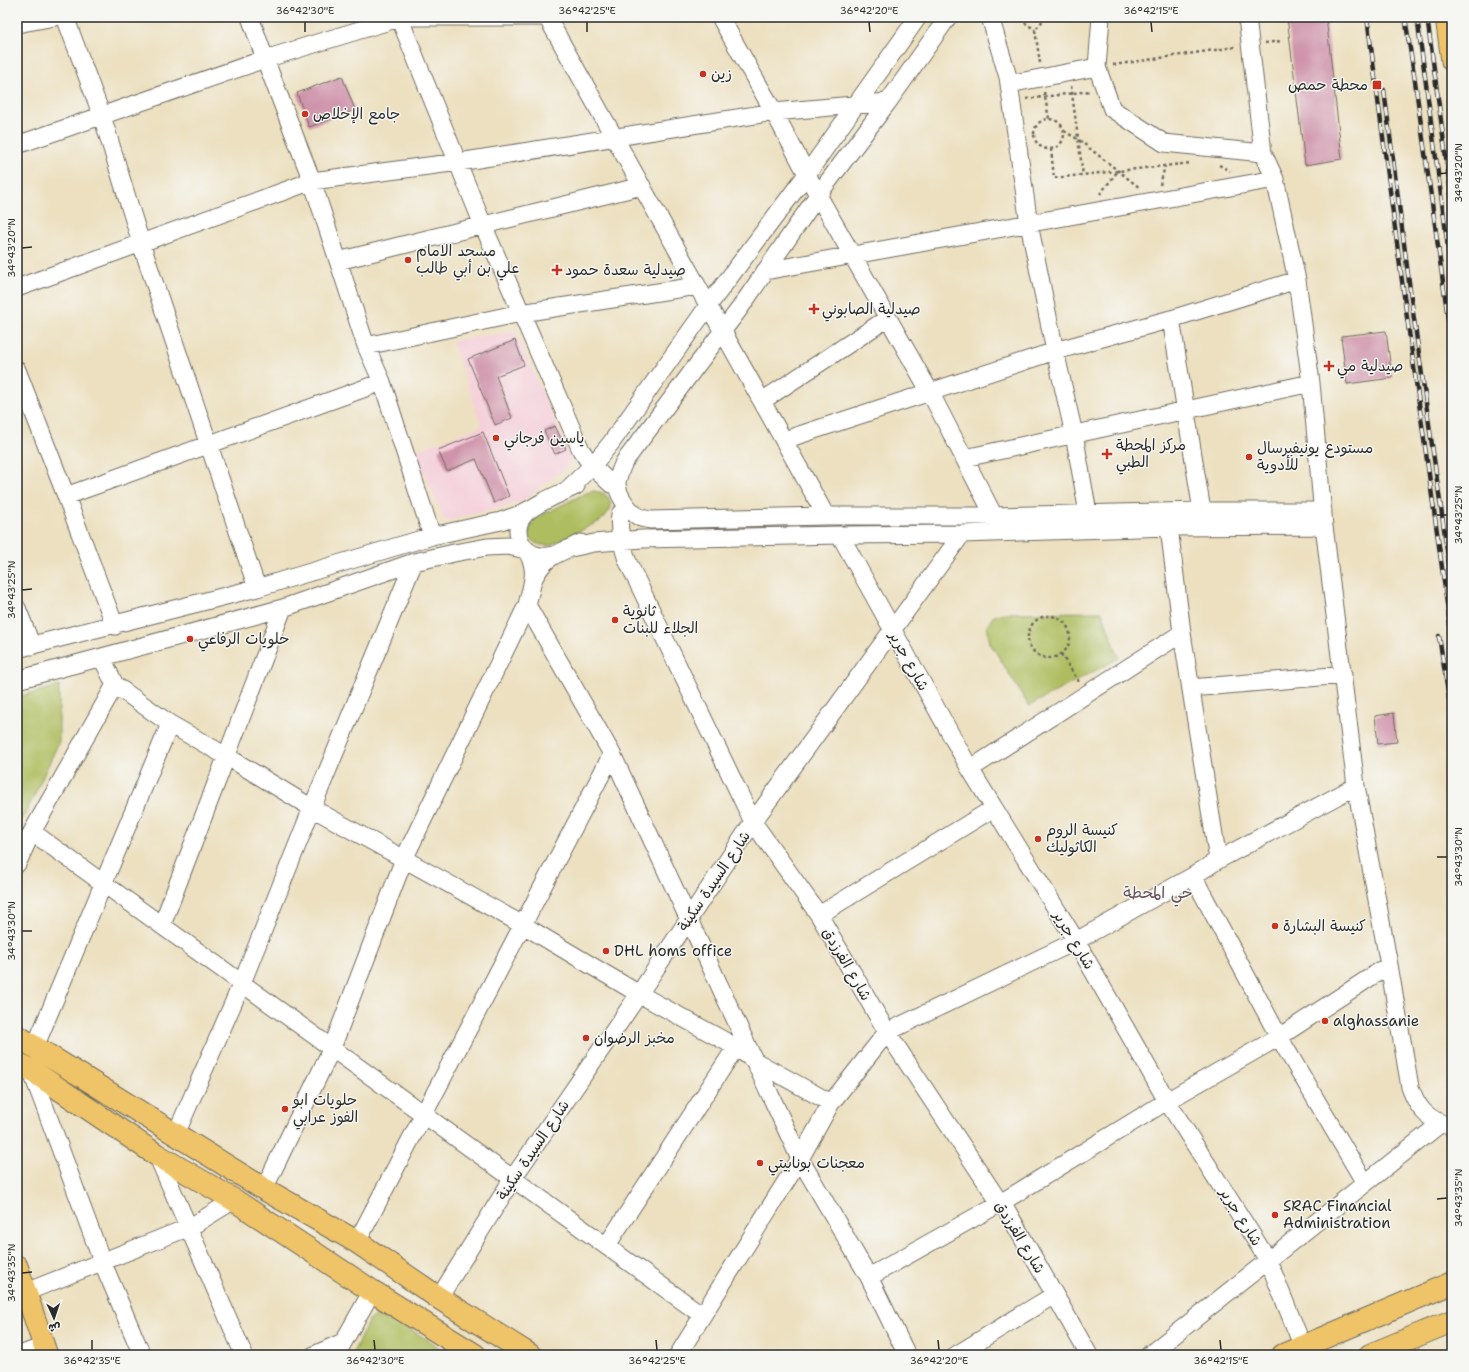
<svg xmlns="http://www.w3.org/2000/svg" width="1469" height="1372" font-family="'Shantell Sans','Playpen Sans Arabic',sans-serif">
	<rect width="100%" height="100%" fill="#f6f6f2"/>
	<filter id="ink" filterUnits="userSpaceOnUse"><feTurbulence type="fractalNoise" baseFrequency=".025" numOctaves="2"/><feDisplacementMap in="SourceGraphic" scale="8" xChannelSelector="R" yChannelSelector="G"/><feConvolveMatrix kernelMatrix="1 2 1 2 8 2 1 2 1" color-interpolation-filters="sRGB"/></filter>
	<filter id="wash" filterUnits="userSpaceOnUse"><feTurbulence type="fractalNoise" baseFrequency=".012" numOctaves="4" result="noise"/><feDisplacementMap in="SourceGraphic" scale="16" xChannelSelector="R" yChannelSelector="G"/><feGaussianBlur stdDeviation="0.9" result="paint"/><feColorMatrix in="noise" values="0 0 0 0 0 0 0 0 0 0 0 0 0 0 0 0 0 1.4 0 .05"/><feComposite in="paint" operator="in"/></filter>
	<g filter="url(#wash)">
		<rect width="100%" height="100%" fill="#ece0c0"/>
		<!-- built -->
		<path fill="#f5cfda" d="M515,331L572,459L563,470L522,501L514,504L445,521L415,451L482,426L452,341Z"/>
		<!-- green -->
		<path fill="#aebd5f" stroke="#6c7445" d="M593,491C614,492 615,510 600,521L551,545C529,548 522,531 538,517L586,493Z
			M1102,612L1119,658L1029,706L990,643L987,626L994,615L1005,613Z
			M59,686V742L26,813L17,824V697Z
			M379,1313L394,1318L450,1355H352L369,1320Z"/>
		<g id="blocks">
			<!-- building -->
			<path fill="#cf94ab" d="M1287,17H1326L1342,159L1305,165Z
				M342,76L355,110L309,127L297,93Z
				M1386,331L1392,378L1347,384L1341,336Z
				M515,340L524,365L496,376L512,418L495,425L468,359Z
				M555,426L566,449L555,454L544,431Z
				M483,432L509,496L494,503L476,459L447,471L438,450Z
				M1394,713L1397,742L1378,744L1375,716Z"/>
		</g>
	</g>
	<g filter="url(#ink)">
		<use href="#blocks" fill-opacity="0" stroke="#6f6a5f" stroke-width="1"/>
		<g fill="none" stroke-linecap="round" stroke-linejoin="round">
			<!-- minor casing -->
			<g stroke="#6f6a5f" stroke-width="19">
				<path id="minor" d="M65,17L102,116L141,243L257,588
					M250,17L265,59L312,181L366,346
					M395,17H551
					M399,17L483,225L581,450L592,466L611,484
					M547,17L826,516
					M720,17L774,112L818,195L930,392L994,516
					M948,17L888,102L818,195L740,308L624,462C621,469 618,475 617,483C617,495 630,513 641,518C644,519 647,519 650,520L826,516H994L1202,511H1323
					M990,17L1008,77L1029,224L1055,351L1074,434L1088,513
					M1101,17L1097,67L1112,109L1164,143L1263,153
					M1247,17L1263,153L1275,179L1297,280L1311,383L1324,526L1356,786L1389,965L1410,1087C1418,1110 1428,1120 1452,1127
					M17,24L55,17
					M1009,84L1097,67
					M17,145L265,59L399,18
					M338,261L642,186
					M765,271L1275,179
					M17,288L312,181L459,162L774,112L888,102
					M1171,319L1202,511
					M17,370L66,496
					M382,382L432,536
					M762,401L888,318
					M784,440L1055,351L1171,319L1297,280
					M965,458L1311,383
					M566,491L592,466L611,443L708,306L807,174L918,17
					M620,514C618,531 622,544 627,560L753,822L819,915L887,1032L998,1200L1002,1202L1089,1355
					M1169,527L1182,633L1218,860
					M840,535L970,769L1076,941L1167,1101L1268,1260L1303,1347
					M571,548L594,543L642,539L840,535L962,534L1169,527L1324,526
					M554,555C547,557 540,557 533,554C518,547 513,527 524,515C533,504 562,493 576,486
					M533,580C545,555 558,554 581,543
					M527,605L612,754L800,1159L869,1277L907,1355
					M17,608L32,646
					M115,626L66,496L382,382L366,346L521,313L697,286
					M17,649L257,588L432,536L501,521L518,515L532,508
					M102,658L115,685L170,724L226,756L312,808L523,925L639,994L736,1047L755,1061L831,1103
					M17,680L283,608L414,562L454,553L487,547L508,546L526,550C539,570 532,583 527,605L404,859L332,1048L264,1189
					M1191,688L1343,675
					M970,769L1182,633
					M32,832L702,1315
					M17,864L32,832L115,685
					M1193,876L1279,1037L1365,1183
					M819,915L994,808
					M162,925L283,608
					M35,1047L170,724
					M31,1070L102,1261L142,1355
					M176,1134L242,983L312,808L414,562
					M157,1155L244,1355
					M357,1242L612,754
					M607,1245L736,1047
					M869,1277L1002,1202L1167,1101L1279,1037L1389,965
					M26,1292L192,1226L234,1200
					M439,1298L513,1178L639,994L753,822L962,534
					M20,1355L44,1346
					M314,1355L343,1342
					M336,1355L372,1291
					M678,1355L800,1159L831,1103L887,1032L1076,941L1193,876L1218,860L1356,786
					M956,1355L1054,1295
					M1149,1355L1440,1124"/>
			</g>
			<!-- major casing -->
			<g stroke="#6f6a5f" stroke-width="23">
				<path id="major" d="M1446,17L1452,61
					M17,1266L47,1355"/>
			</g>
			<!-- highway casing -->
			<g stroke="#6f6a5f" stroke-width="24">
				<path id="highway" d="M17,1036L264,1189L357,1242L439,1298L530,1355
					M17,1063L31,1070L157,1155L234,1200L372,1291L475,1355
					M1283,1355L1452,1283
					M1370,1355L1452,1321"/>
			</g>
			<!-- path -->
			<path stroke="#6f6a5f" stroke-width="2.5" stroke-dasharray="3 3" stroke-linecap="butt" d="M1022,17L1023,21L1035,30
				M1265,43L1281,41
				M1040,63L1035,30L1046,17
				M1113,65L1235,47
				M1071,86L1083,175
				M1044,92L1049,119
				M1026,99L1090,91
				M1034 134a15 15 0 1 1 30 0a15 15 0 1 1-30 0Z
				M1064,131L1079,140L1140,188
				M1051,149L1054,178L1191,163
				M1219,165L1230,171
				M1160,185L1165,166
				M1100,194L1118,171
				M1028 637a21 21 0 1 1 42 0a21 21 0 1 1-42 0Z
				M1061,654L1079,682"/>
			<!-- minor -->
			<use href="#minor" stroke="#fff" stroke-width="17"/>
			<!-- major -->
			<use href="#major" stroke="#efc469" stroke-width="21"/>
			<!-- highway -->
			<use href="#highway" stroke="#efc469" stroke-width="22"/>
			<!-- rail casing -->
			<g stroke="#2b2b2b" stroke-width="4.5">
				<path id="rail" d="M1367,17L1404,296L1452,639
					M1405,17L1414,74L1452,347
					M1417,17L1452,277
					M1427,17L1452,202
					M1384,90L1412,305L1452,585
					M1439,636L1452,717"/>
			</g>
			<!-- rail -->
			<use href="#rail" stroke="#f6f6f2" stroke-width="3" stroke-dasharray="9" stroke-linecap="butt"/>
		</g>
	</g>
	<!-- ticks -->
	<path fill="none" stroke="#2b2b2b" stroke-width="1.5" d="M305,22V32M587,22V32M869,22L870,32M1151,22L1152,32M1437,174L1447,173M22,248L32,247M1437,515H1447M22,590L32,589M1437,857H1447M22,931H32M1437,1199L1447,1198M22,1273L32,1272M92,1340V1350M374,1340L375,1350M656,1340L657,1350M938,1340L939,1350M1220,1340L1221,1350"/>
	<!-- markers -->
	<g fill="#c8321e" stroke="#f6f6f2" stroke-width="1.5">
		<circle cx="703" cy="74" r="4"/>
		<rect x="1372" y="80" width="10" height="10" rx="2"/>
		<circle cx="305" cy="114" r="4"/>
		<circle cx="408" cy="260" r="4"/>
		<path d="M555 264h4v4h4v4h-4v4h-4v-4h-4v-4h4z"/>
		<path d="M812 303h4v4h4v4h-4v4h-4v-4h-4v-4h4z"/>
		<path d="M1327 360h4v4h4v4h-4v4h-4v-4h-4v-4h4z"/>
		<circle cx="496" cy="438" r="4"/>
		<path d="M1105 448h4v4h4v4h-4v4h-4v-4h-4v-4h4z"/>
		<circle cx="1249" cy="457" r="4"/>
		<circle cx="615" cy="620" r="4"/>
		<circle cx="190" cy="639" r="4"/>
		<circle cx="1038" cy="839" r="4"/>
		<circle cx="1275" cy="926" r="4"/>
		<circle cx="606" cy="951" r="4"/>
		<circle cx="1325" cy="1021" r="4"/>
		<circle cx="586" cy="1038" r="4"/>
		<circle cx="285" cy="1109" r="4"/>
		<circle cx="760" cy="1163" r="4"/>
		<circle cx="1275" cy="1215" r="4"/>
	</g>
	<g text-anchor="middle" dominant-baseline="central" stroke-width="3" stroke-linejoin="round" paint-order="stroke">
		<!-- poi labels -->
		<g font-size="15" fill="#2b2b2b" stroke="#f6f6f2" text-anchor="start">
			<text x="711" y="74">زين</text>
			<text x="1368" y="85" text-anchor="end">محطة حمص</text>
			<text x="313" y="114">جامع الإخلاص</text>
			<text x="416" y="251">مسجد الامام<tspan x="416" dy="17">علي بن أبي طالب</tspan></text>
			<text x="565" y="270">صيدلية سعدة حمود</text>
			<text x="822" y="309">صيدلية الصابوني</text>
			<text x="1337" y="366">صيدلية مي</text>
			<text x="504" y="438">ياسين فرجاني</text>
			<text x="1116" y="445">مركز المحطة<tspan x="1116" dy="17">الطبي</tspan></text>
			<text x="1257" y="448">مستودع يونيفيرسال<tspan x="1257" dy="17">للأدوية</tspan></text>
			<text x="623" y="611">ثانوية<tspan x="623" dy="17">الجلاء للبنات</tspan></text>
			<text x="198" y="639">حلويات الرفاعي</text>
			<text x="1046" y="830">كنيسة الروم<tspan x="1046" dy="17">الكاثوليك</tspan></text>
			<text x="1283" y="926">كنيسة البشارة</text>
			<text x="614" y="951">DHL homs office</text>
			<text x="1333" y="1021">alghassanie</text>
			<text x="594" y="1038">مخبز الرضوان</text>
			<text x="293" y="1100">حلويات ابو<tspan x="293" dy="17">الفوز عرابي</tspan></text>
			<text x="768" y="1163">معجنات بونابيتي</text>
			<text x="1283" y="1206">SRAC Financial<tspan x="1283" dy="17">Administration</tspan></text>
		</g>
		<!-- street labels -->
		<g font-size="15" fill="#2b2b2b" stroke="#f6f6f2">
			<text transform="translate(909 661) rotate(61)">شارع جرير</text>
			<text transform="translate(714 881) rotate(-56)">شارع السيدة سكينة</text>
			<text transform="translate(1074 940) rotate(59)">شارع جرير</text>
			<text transform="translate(847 964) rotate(60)">شارع الفرزدق</text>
			<text transform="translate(533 1150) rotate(-56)">شارع السيدة سكينة</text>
			<text transform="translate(1241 1217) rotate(58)">شارع جرير</text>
			<text transform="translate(1020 1237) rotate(59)">شارع الفرزدق</text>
		</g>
		<!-- neighbourhood labels -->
		<g font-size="16" fill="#645058" stroke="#f6f6f2">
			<text x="1158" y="892">حي المحطة</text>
		</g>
	</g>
	<!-- margin -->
	<rect width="1469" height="1372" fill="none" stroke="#f6f6f2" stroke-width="44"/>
	<!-- north arrow -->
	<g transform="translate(54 1318) rotate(177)" stroke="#f6f6f2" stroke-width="3" paint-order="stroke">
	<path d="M0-3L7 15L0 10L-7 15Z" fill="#2b2b2b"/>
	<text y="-6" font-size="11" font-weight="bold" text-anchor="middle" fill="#2b2b2b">ش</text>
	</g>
	<rect x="22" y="22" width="1425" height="1328" fill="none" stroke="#2b2b2b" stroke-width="1.5"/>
	<g font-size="10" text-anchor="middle" fill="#2b2b2b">
		<text x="305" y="14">36°42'30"E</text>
		<text x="587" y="14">36°42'25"E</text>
		<text x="869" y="14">36°42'20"E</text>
		<text x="1151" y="14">36°42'15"E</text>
		<text transform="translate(1458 173) rotate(-90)" y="4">34°43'20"N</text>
		<text transform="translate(11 248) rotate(-90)" y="4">34°43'20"N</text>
		<text transform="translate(1458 515) rotate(-90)" y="4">34°43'25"N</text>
		<text transform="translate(11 590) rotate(-90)" y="4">34°43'25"N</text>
		<text transform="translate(1458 857) rotate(-90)" y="4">34°43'30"N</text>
		<text transform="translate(11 931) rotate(-90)" y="4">34°43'30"N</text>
		<text transform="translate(1458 1198) rotate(-90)" y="4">34°43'35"N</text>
		<text transform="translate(11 1273) rotate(-90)" y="4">34°43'35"N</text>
		<text x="92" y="1364">36°42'35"E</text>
		<text x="375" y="1364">36°42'30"E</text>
		<text x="657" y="1364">36°42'25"E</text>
		<text x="939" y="1364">36°42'20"E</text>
		<text x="1221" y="1364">36°42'15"E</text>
	</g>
</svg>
